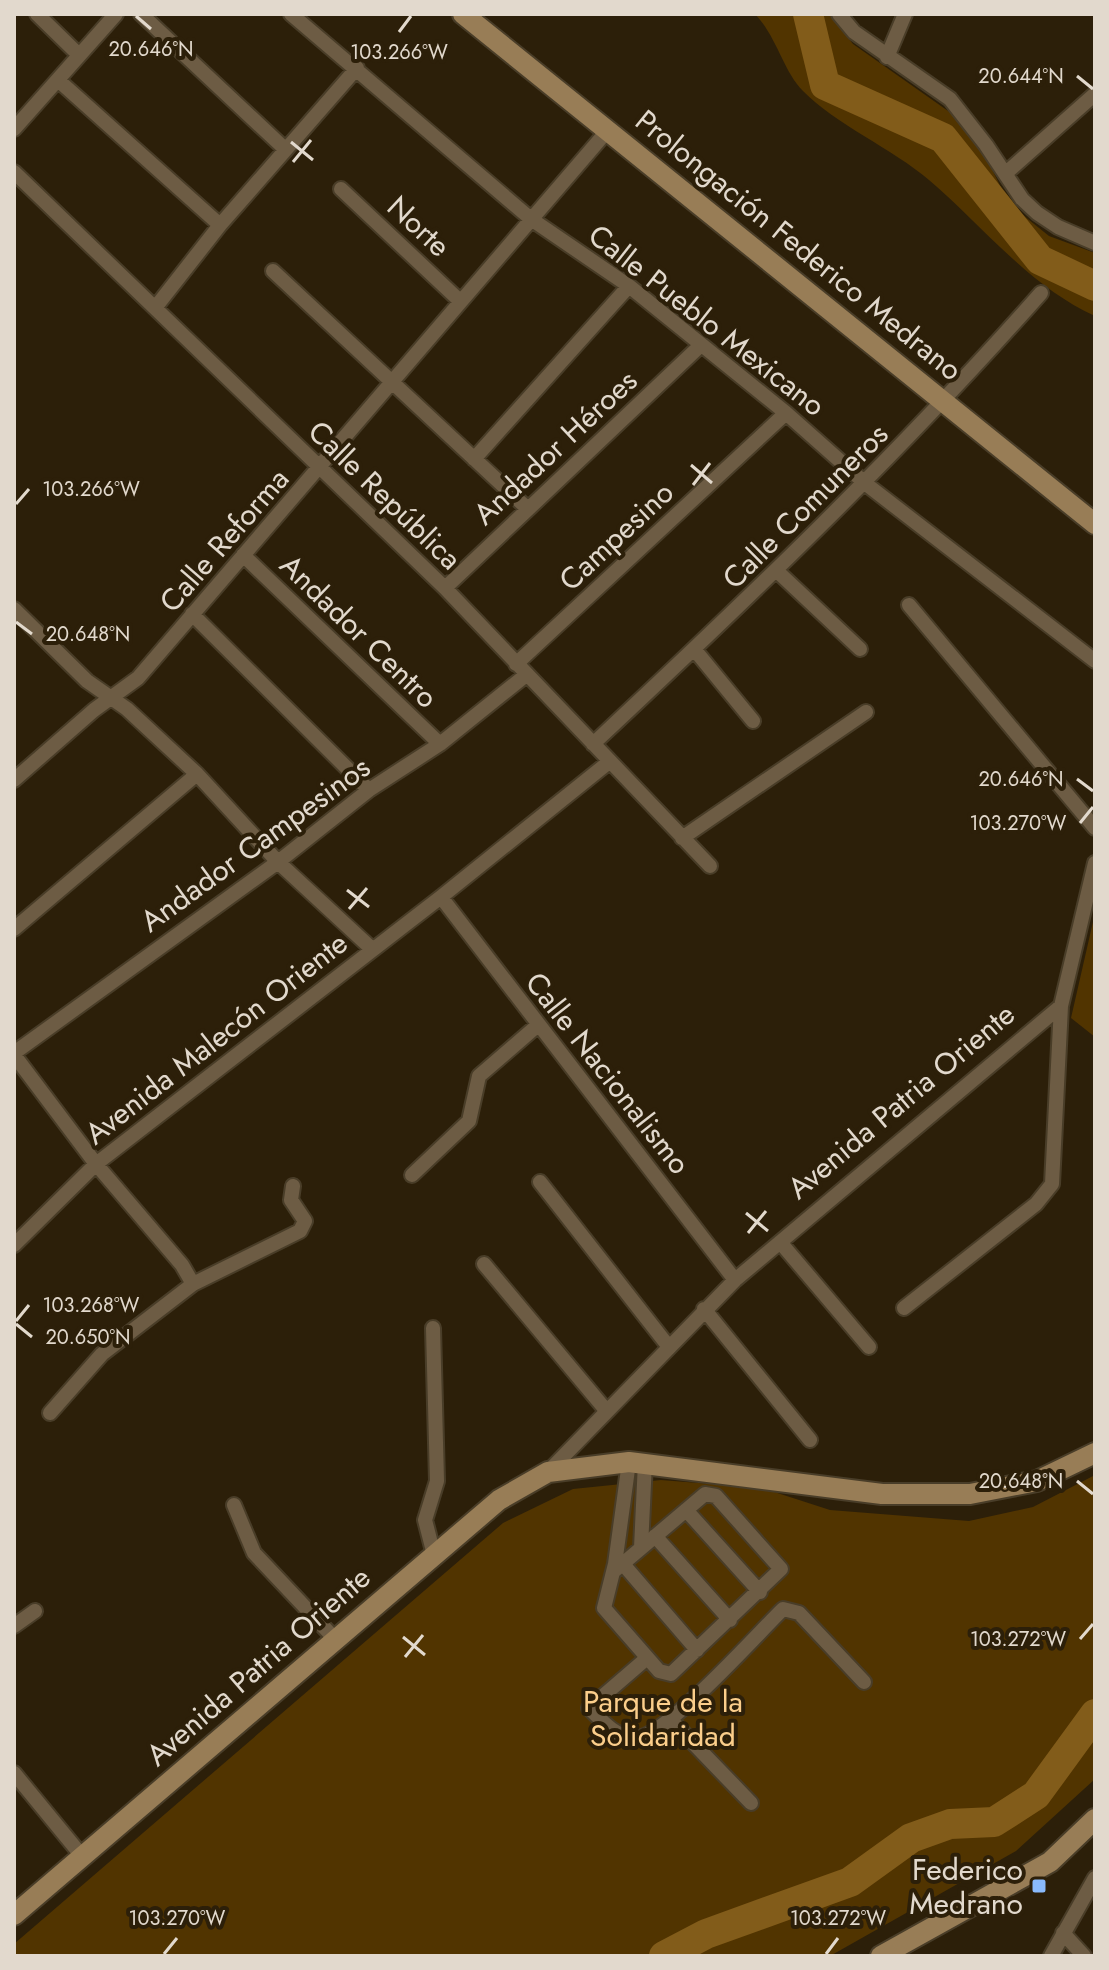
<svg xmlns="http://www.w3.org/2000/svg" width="1109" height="1970" font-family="Jost,sans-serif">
	<rect width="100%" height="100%" fill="#2c1f09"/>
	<!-- green -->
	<path fill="#513400" d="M755,14H829L853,44L958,118L988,161L1009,204L1049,236L1095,253V316C1029,286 983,226 929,180C893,149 835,124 803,91C783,71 777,37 755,14Z
		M1095,913V1037L1071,1018Z
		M1095,1475V1779L1016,1851L830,1956H14V1944L503,1523L573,1489L661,1480L762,1488L830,1510L969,1521L1033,1507Z"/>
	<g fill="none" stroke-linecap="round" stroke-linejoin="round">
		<!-- river -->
		<path stroke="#825c1a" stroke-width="30" d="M808,14L825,85L943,138L1040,260L1095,286
			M664,1956L706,1934L850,1882L911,1838L950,1824L994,1822L1036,1795L1095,1714"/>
		<!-- street casing -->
		<g stroke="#493d28" stroke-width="18">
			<path id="street" d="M37,14L79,55
				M141,14L285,149
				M291,14L531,219L629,286L786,413L866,484L1095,661
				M839,14L854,32L950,99L986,145L1022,199L1037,213L1058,227L1095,243
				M887,57L905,14
				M58,80L220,225
				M14,129L116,14
				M14,172L445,588L710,866
				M1006,173L1095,94
				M341,189L460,301
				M273,271L528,509
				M155,308L220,225L357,68
				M474,459L629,286
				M243,555L440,744
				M778,572L860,649
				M445,588L701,345
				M909,605L1095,828
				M14,609L87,681L127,709L197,774L278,862L372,949
				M192,614L369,790
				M694,649L753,721
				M516,664L786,413
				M593,744C748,599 900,453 1041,293
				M14,780L94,710L138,678L608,130
				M682,838L866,712
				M441,897L735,1280
				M14,929L197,774
				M14,1053L278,862L369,790L440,744L526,675
				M14,1055L96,1164L182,1265L193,1284
				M412,1175L469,1121L479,1076L538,1025
				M540,1182L669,1347
				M780,1242L869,1347
				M14,1245L96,1164L441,897L609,762
				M484,1264L605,1409
				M904,1308L1036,1204L1052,1184L1061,1006L1095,863
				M704,1309L810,1440
				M433,1328L437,1481L425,1520L434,1555
				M50,1413L102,1354L193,1284L300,1231L305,1221L291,1200L293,1186
				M548,1472L735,1280L1061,1006
				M234,1505L254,1553L335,1639
				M686,1510L760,1592
				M655,1536L730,1620
				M641,1548L645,1462
				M623,1564L697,1650
				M613,1572L705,1494L716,1496L781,1569L671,1674L659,1671L604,1608L615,1564L629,1462
				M14,1626L35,1611
				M647,1658L589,1708C602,1721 615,1737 635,1738C664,1739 758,1633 783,1609L799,1613L864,1682
				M671,1720L751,1803
				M14,1773L82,1856
				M1063,1933L1084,1956
				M1051,1956L1095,1878"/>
		</g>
		<!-- secondary casing -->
		<g stroke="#493d28" stroke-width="24">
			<path id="secondary" d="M463,14L1095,524
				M14,1915L499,1500L548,1472L629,1462L882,1494H970L1037,1481L1095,1453
				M881,1956L1050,1862L1095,1819"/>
		</g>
		<!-- street -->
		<use href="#street" stroke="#6d5c44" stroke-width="14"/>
		<!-- secondary -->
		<use href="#secondary" stroke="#987d56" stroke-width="20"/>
	</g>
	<!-- ticks -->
	<path fill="none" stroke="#e2d9cd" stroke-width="3" d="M136,16L151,29M399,32L411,16M1077,76L1093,89M291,142L313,160M293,162L311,140M691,465L712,483M693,485L710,463M16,504L29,489M16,622L32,634M1077,779L1093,791M1080,823L1093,807M347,890L369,907M349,909L367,888M746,1213L768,1231M748,1233L766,1211M16,1321L29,1305M16,1324L32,1337M1077,1481L1093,1494M403,1637L425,1655M1080,1639L1093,1624M405,1657L423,1635M164,1954L177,1938M826,1954L838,1938"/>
	<!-- markers -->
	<rect fill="#8abafc" stroke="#2c1f09" stroke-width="3" x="1031" y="1878" width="16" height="16" rx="4"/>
	<g text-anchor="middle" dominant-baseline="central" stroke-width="8" stroke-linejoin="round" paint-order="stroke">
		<!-- street labels -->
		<g font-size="30" fill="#e2d9cd" stroke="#2c1f09">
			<text transform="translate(419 226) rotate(43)">Norte</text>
			<text transform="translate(799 245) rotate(39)">Prolongación Federico Medrano</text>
			<text transform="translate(707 320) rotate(38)">Calle Pueblo Mexicano</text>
			<text transform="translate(555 447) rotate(-43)">Andador Héroes</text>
			<text transform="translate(385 495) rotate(44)">Calle República</text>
			<text transform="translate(805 506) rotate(-45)">Calle Comuneros</text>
			<text transform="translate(616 536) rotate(-43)">Campesino</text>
			<text transform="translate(224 540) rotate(-49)">Calle Reforma</text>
			<text transform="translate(359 631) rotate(44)">Andador Centro</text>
			<text transform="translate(255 844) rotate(-36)">Andador Campesinos</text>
			<text transform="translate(216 1038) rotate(-38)">Avenida Malecón Oriente</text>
			<text transform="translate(608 1073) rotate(52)">Calle Nacionalismo</text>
			<text transform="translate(901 1101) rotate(-40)">Avenida Patria Oriente</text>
			<text transform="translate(258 1666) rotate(-41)">Avenida Patria Oriente</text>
		</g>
		<!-- park labels -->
		<g font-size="30" fill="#fbce8b" stroke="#2c1f09">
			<text x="663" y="1701">Parque de la<tspan x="663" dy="34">Solidaridad</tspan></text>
		</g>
		<!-- poi labels -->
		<g font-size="30" fill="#e2d9cd" stroke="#2c1f09" text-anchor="end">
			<text x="1023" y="1869">Federico<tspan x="1023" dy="34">Medrano</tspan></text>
		</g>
	</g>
	<g font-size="20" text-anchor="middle" fill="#e2d9cd" stroke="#2c1f09" stroke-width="8" stroke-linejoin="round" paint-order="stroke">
		<text x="151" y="56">20.646°N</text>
		<text x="399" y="59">103.266°W</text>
		<text x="1021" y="83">20.644°N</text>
		<text x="91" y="496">103.266°W</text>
		<text x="88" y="641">20.648°N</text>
		<text x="1021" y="786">20.646°N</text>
		<text x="1018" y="830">103.270°W</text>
		<text x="91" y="1312">103.268°W</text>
		<text x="88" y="1344">20.650°N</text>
		<text x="1021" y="1488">20.648°N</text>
		<text x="1018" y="1646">103.272°W</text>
		<text x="177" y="1925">103.270°W</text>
		<text x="838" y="1925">103.272°W</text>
	</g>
	<!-- border -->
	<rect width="1109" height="1970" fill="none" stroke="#e2d9cd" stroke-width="32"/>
</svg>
